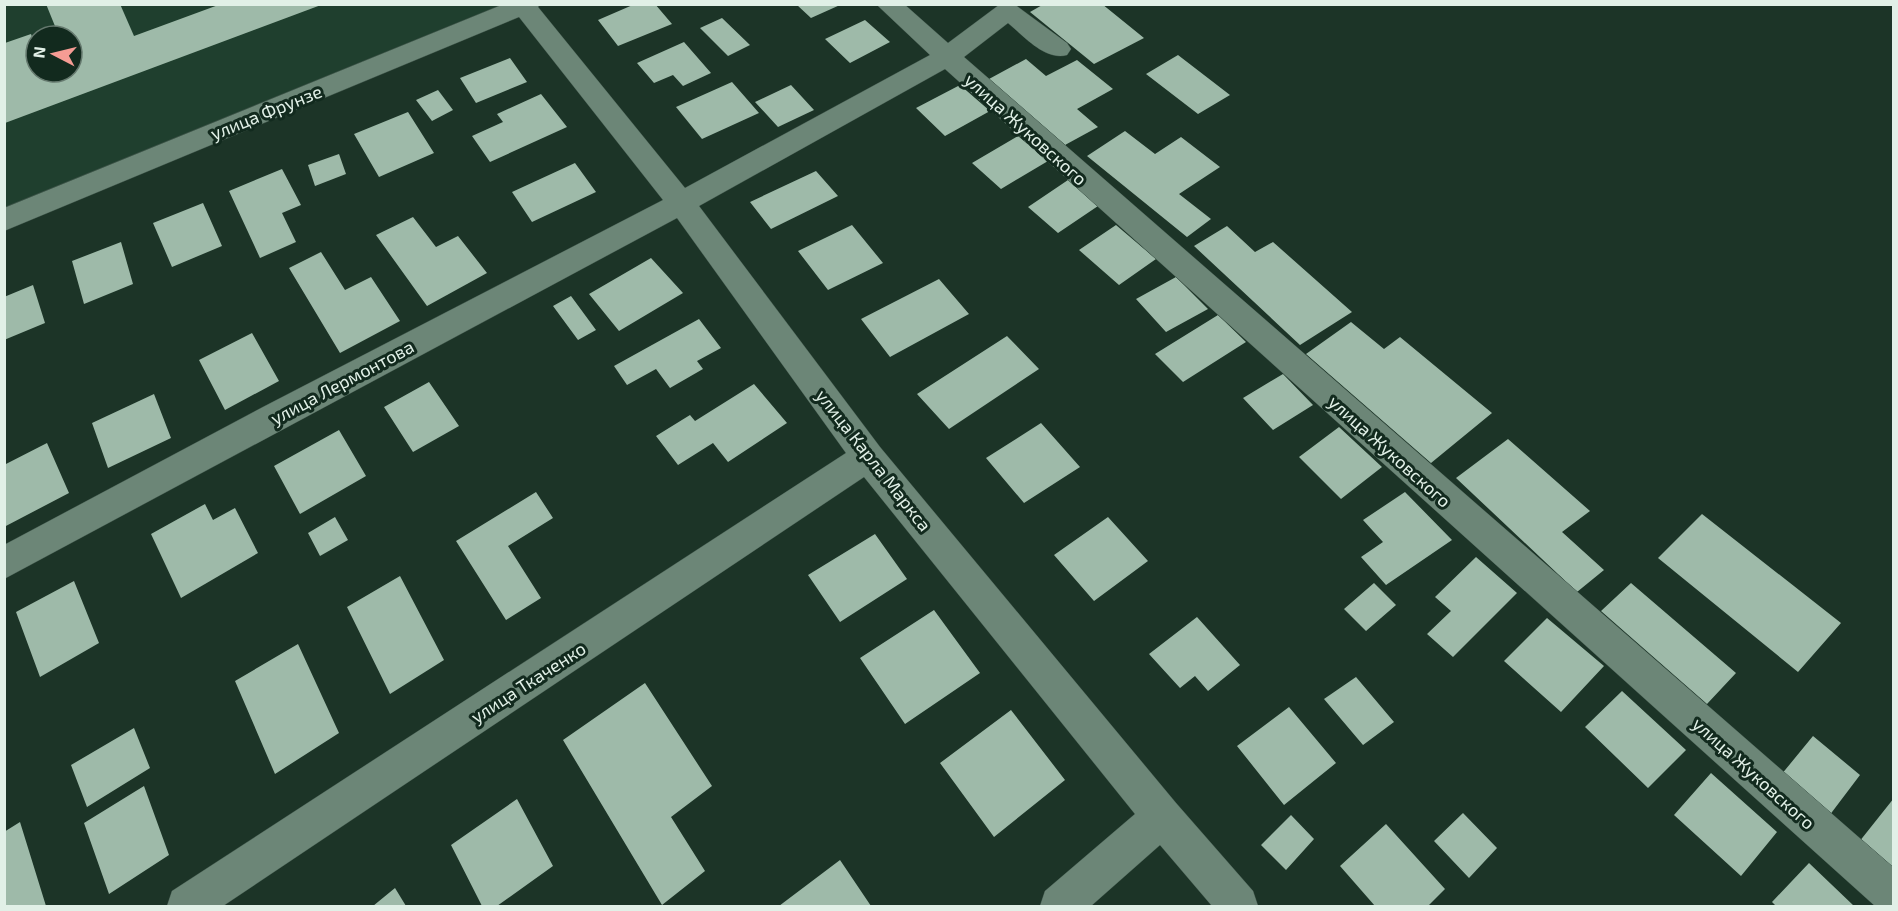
<svg xmlns="http://www.w3.org/2000/svg" width="1898" height="911" font-family="'Exo 2',sans-serif">
	<rect width="100%" height="100%" fill="#1c3427"/>
	<!-- built -->
	<path fill="#1f3f2e" fill-rule="evenodd" d="M5,5H509L5,227ZM36,36H72V72H36Z"/>
	<!-- building -->
	<path fill="#9ebaa9" d="M46,4H120L134,36L221,4L321,5L5,123V43L31,34L36,48V72H72V36H59Z
		M635,4H655L672,24L618,46L598,20Z
		M1044,4H1102L1144,38L1094,64L1030,12Z
		M797,5H840L811,18Z
		M722,18L750,45L728,56L700,28Z
		M865,20L890,42L850,63L825,39Z
		M684,42L711,73L683,86L673,75L654,83L637,63Z
		M1178,55L1230,95L1198,114L1146,74Z
		M510,58L527,82L476,103L460,78Z
		M1026,59L1046,76L1077,60L1113,89L1077,109L1098,127L1065,145L989,79Z
		M732,82L759,113L702,139L676,107Z
		M791,85L814,110L778,127L755,102Z
		M960,85L990,111L945,136L916,108Z
		M438,90L453,110L432,121L416,100Z
		M541,94L567,127L490,162L472,136L503,122L497,114Z
		M408,112L434,153L379,177L354,134Z
		M1125,131L1155,154L1181,137L1220,167L1179,194L1211,219L1187,237L1087,156Z
		M1018,136L1048,161L1001,189L972,163Z
		M339,154L346,174L315,186L308,165Z
		M575,163L596,192L532,222L512,192Z
		M282,169L301,205L282,213L296,242L260,258L229,191Z
		M816,171L838,196L771,229L750,202Z
		M1068,180L1098,206L1058,233L1028,207Z
		M203,203L222,246L172,267L153,223Z
		M413,217L436,247L458,236L487,273L427,306L376,235Z
		M852,225L883,263L828,290L798,251Z
		M1116,225L1156,259L1119,285L1079,250Z
		M1227,226L1255,252L1273,242L1352,312L1300,345L1194,246Z
		M121,242L133,284L84,304L72,261Z
		M321,252L345,290L371,277L400,321L340,353L289,268Z
		M651,258L683,293L619,331L589,294Z
		M1176,277L1208,309L1166,332L1136,299Z
		M939,279L969,314L890,357L861,319Z
		M33,285L45,323L4,340V297Z
		M571,296L596,330L578,340L553,306Z
		M1218,315L1246,342L1183,382L1155,354Z
		M699,319L721,348L697,361L703,369L670,388L656,369L627,385L614,366Z
		M1351,322L1384,349L1400,337L1492,413L1431,463L1306,354Z
		M252,333L279,381L225,410L199,360Z
		M1007,336L1039,369L949,429L917,394Z
		M1283,374L1313,405L1273,430L1243,398Z
		M429,382L459,426L413,452L384,407Z
		M754,384L787,423L728,462L713,443L678,465L656,436L690,415L695,421Z
		M154,394L171,438L108,468L92,423Z
		M1041,423L1080,467L1024,503L986,458Z
		M1339,427L1382,467L1341,499L1299,457Z
		M339,430L366,476L300,514L274,466Z
		M1508,439L1590,511L1562,532L1604,570L1577,592L1456,478Z
		M47,443L69,493L4,527V465Z
		M536,492L553,518L508,546L541,598L506,620L456,541Z
		M1405,492L1452,540L1386,585L1361,557L1383,542L1363,520Z
		M205,504L213,520L235,508L258,553L181,598L151,534Z
		M1702,514L1841,623L1798,672L1658,558Z
		M335,517L348,540L320,556L308,533Z
		M1108,517L1148,561L1094,601L1054,555Z
		M875,534L907,579L840,622L808,575Z
		M1476,557L1517,593L1453,657L1427,634L1451,611L1435,597Z
		M400,576L444,660L390,694L347,607Z
		M74,581L99,643L40,677L16,612Z
		M1374,583L1396,605L1366,631L1344,609Z
		M1631,583L1736,673L1707,704L1601,611Z
		M934,610L980,673L905,724L860,658Z
		M1197,617L1240,665L1208,691L1195,676L1180,688L1149,654Z
		M1547,618L1604,666L1561,712L1504,661Z
		M298,644L339,733L275,774L235,681Z
		M1356,677L1394,722L1363,745L1324,699Z
		M645,683L712,786L671,817L705,871L662,905L563,740Z
		M1622,691L1686,750L1648,788L1585,727Z
		M1289,707L1336,763L1284,805L1237,746Z
		M1011,710L1065,780L994,837L940,763Z
		M134,728L150,768L87,807L71,765Z
		M1813,736L1860,775L1829,816L1781,775Z
		M1711,773L1777,832L1741,876L1674,815Z
		M144,786L169,855L109,894L84,823Z
		M1894,798V872L1859,842Z
		M517,799L553,866L497,906H482L451,845Z
		M1463,813L1497,848L1469,878L1434,841Z
		M1291,815L1314,839L1286,870L1261,845Z
		M20,822L46,906H4V832Z
		M1386,824L1445,889L1428,906H1375L1340,866Z
		M840,860L871,906H779Z
		M1809,863L1854,906H1776L1772,902Z
		M395,888L406,906H373Z"/>
	<g fill="none" stroke-linecap="round" stroke-linejoin="round">
		<!-- minor casing -->
		<g stroke="#394f44" stroke-width="1">
			<path id="minor" d="M504,4H540L538,7L685,188L930,55L876,4H904L948,43L999,5L1014,4L1067,43L1071,49L1067,55C1045,61 1024,36 1008,23L964,57L1894,868V906H1875L945,69L699,206L880,447L1176,803L1253,891L1258,906H1212L1160,845L1091,906H1040L1045,891L1135,814L864,477L223,906H167L172,891L846,453L677,218L4,579V545L263,407L663,200L519,17L4,231V208Z"/>
		</g>
		<!-- minor -->
		<use href="#minor" fill="#6c8677" fill-rule="evenodd"/>
	</g>
	<g text-anchor="middle" dominant-baseline="central" stroke-width="6" stroke-linejoin="round" paint-order="stroke">
		<!-- street labels -->
		<g font-size="18" fill="#e1f0e7" stroke="#122a1e">
			<text transform="translate(266 112) rotate(-22)">улица Фрунзе</text>
			<text transform="translate(1026 129) rotate(42)">улица Жуковского</text>
			<text transform="translate(342 382) rotate(-28)">улица Лермонтова</text>
			<text transform="translate(1390 451) rotate(42)">улица Жуковского</text>
			<text transform="translate(874 460) rotate(52)">улица Карла Маркса</text>
			<text transform="translate(528 682) rotate(-33)">улица Ткаченко</text>
			<text transform="translate(1754 773) rotate(42)">улица Жуковского</text>
		</g>
	</g>
	<!-- border -->
	<rect width="1898" height="911" fill="none" stroke="#e1f0e7" stroke-width="12"/>
	<!-- north arrow -->
	<g transform="translate(54 54) rotate(277)"><circle r="28" fill="#122a1e" stroke="#65796e" stroke-width="1.5"/>
	<path d="M0-4.5L10 22L0 15L-10 22Z" fill="#f59c94"/>
	<text y="-9" font-size="16" font-weight="bold" text-anchor="middle" fill="#e1f0e7">N</text>
	</g>
</svg>
